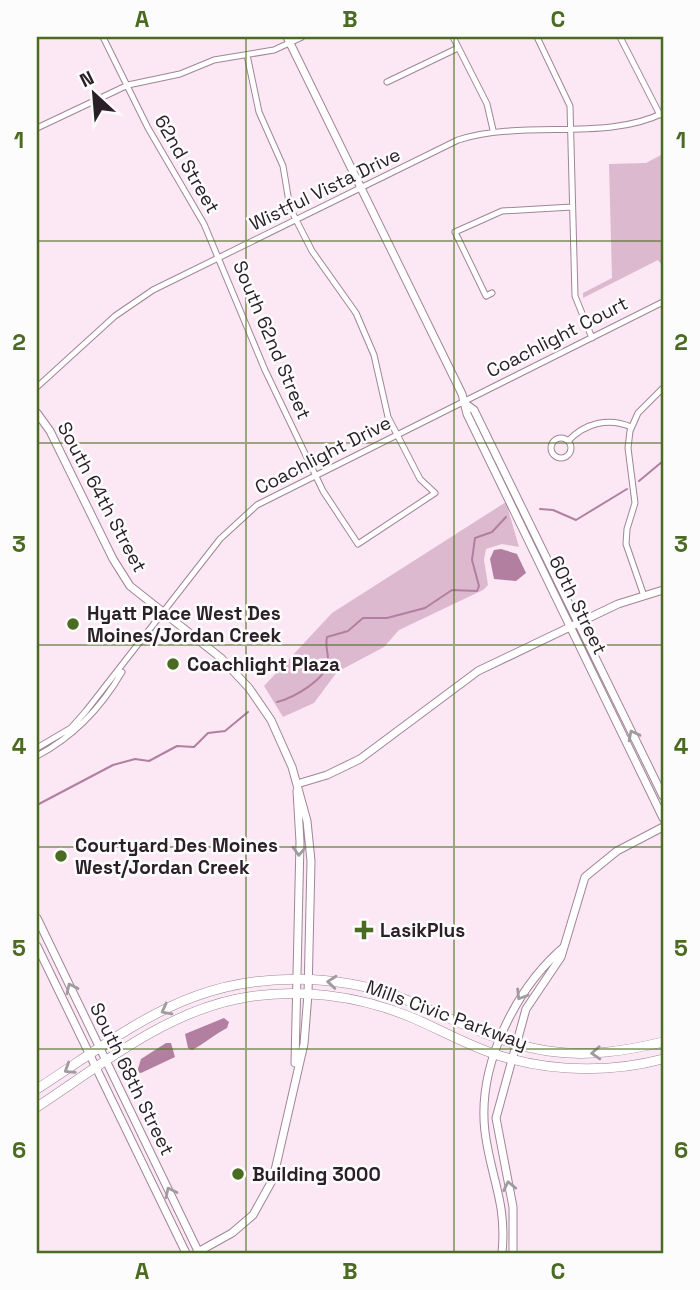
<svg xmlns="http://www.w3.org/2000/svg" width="700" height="1290" font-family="'Space Grotesk',sans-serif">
	<rect width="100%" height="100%" fill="#fbe8f4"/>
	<!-- green -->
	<path fill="#ddb9d0" d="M663,154V267L658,260L583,298V293L612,278L609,164L646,163Z
		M506,502L519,547L502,544L486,549L484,560L488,585L483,590L399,630L384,647L337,672L314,703L283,717L264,686L332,613Z"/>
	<!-- water -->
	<path fill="#b27fa1" d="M501,549L517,554L526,573L516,581L494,579L490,559L494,550Z
		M224,1018L229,1022L227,1028C213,1035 206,1043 192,1050L188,1048L185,1034Z
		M166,1043H171L175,1057L141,1073L137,1072L141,1059Z"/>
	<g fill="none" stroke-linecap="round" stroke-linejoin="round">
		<!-- stream -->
		<path stroke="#b27fa1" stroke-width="2" d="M639,481L663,461
			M540,509L553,510L576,520L627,489
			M277,702C293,698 328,679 328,660C328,651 325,647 327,637L348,631L363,618H387L425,608L452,590L477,591L479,586L472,560L475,538L492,532L506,517
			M37,805L113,765L135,759L149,761L177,746L194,747L208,733L225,731L248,712"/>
		<!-- minor casing -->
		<g stroke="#a18597" stroke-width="7">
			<path id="minor" d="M103,37L148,128L204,224L265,370L323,491L358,544L435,493L420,479L388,417L374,355L356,313L312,251L290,208L283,166L259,112L247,55
				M453,37L487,104L493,130
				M537,37L570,106L575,296L592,338
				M620,37L660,115
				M387,82L458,48
				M37,128L128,85L180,74L214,60L274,50L302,37
				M492,293L486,296L455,232L502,211L572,207
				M37,387L115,316L153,290L458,140C524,119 605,142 663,113
				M551 448a10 10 0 1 1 20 0a10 10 0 1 1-20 0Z
				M568,441C585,423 609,417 631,427
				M644,596L626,544L627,529L635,503L628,448L630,431L638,413L663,388
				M37,748L71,728L86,711L220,539L257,505L663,302
				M37,756C73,737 101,708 122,672"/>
		</g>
		<!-- tertiary casing -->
		<g stroke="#a18597" stroke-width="9">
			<path id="tertiary" d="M287,37L462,394L467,414L663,818
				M467,405L474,410L663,796
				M37,413L50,431L113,559L130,586L221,658L249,688L271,720L292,767L307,821L311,861L308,994L304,1044L273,1179L253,1215L232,1233L196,1253
				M297,784L327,775L360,759L478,671L618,604L663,590
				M37,918L199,1253
				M37,946L186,1253
				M295,1063L300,842L297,791
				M502,1253C507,1202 491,1179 485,1132C477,1066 515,989 564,947
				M513,1253V1207L496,1118L526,1009L561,957L585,877L617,851L663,827"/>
		</g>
		<!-- primary casing -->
		<g stroke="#a18597" stroke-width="10">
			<path id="primary" d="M37,1089C87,1057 140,1016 196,996C259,973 337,974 399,997C449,1016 494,1043 548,1051C587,1057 625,1051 663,1042
				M37,1107C98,1067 163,1014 237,999C295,987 359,995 413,1018C445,1032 477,1050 511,1059C560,1072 614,1072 663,1059"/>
		</g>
		<!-- minor -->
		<use href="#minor" stroke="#fff" stroke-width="5"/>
		<!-- tertiary -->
		<use href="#tertiary" stroke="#fff" stroke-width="7"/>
		<!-- primary -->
		<use href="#primary" stroke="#fff" stroke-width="9"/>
	</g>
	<!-- one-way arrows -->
	<defs><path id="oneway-chevron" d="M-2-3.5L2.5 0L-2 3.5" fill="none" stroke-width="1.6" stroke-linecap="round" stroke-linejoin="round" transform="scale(1.75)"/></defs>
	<g stroke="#a09b9e">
		<use href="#oneway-chevron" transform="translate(633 735) rotate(-117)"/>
		<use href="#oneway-chevron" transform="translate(299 851) rotate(92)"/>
		<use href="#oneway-chevron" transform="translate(332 982) rotate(-175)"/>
		<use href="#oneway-chevron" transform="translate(71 988) rotate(-116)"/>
		<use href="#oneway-chevron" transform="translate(521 995) rotate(122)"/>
		<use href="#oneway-chevron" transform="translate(166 1010) rotate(152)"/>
		<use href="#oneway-chevron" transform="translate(596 1053) rotate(177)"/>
		<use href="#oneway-chevron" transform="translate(69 1069) rotate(148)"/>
		<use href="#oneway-chevron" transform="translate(509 1186) rotate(-102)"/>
		<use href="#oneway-chevron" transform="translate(170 1192) rotate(-116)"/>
	</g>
	<!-- grid -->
	<path fill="none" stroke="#4a6b21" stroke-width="2" stroke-opacity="0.55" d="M246,37V1253M454,37V1253M37,241H663M37,443H663M37,645H663M37,847H663M37,1049H663"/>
	<!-- markers -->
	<g fill="#4a6b21" stroke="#fcfcfc" stroke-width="2.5">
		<circle cx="73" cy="624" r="7"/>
		<circle cx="173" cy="664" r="7"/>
		<circle cx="61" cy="856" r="7"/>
		<path d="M360.5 919.5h7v7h7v7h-7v7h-7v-7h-7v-7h7z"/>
		<circle cx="238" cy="1174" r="7"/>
	</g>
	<g text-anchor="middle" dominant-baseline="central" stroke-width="5" stroke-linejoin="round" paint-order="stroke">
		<!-- street labels -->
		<g font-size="19" fill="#2c2028" stroke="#fcfcfc">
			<text transform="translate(187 164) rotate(60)">62nd Street</text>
			<text transform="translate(325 189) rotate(-26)">Wistful Vista Drive</text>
			<text transform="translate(557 337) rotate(-27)">Coachlight Court</text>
			<text transform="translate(272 340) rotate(67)">South 62nd Street</text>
			<text transform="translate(323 455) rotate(-27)">Coachlight Drive</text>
			<text transform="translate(102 497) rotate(62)">South 64th Street</text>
			<text transform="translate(578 605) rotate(64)">60th Street</text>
			<text transform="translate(447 1015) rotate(20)">Mills Civic Parkway</text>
			<text transform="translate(132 1079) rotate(64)">South 68th Street</text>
		</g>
		<!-- poi labels -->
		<g font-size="19" font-weight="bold" fill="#2c2028" stroke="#fcfcfc" text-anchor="start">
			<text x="87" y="613">Hyatt Place West Des<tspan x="87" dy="22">Moines/Jordan Creek</tspan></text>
			<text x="187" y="664">Coachlight Plaza</text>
			<text x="75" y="845">Courtyard Des Moines<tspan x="75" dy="22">West/Jordan Creek</tspan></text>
			<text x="380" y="930">LasikPlus</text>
			<text x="252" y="1174">Building 3000</text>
		</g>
	</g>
	<!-- border -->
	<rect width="700" height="1290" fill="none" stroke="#fcfcfc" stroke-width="77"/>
	<!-- north arrow -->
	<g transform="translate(94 94) rotate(334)" stroke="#fcfcfc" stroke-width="5" paint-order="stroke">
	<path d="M0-5L12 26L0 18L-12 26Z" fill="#2c2028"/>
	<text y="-10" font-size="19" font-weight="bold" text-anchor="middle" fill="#2c2028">N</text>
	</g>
	<rect x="38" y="38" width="624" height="1214" fill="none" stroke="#4a6b21" stroke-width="2.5"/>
	<g font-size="23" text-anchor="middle" font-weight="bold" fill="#4a6b21">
		<text x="142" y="27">A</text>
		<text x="350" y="27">B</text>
		<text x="558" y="27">C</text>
		<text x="19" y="148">1</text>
		<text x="681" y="148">1</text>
		<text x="19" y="350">2</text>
		<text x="681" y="350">2</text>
		<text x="19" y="552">3</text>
		<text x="681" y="552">3</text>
		<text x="19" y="754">4</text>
		<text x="681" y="754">4</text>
		<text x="19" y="956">5</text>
		<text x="681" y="956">5</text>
		<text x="19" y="1158">6</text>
		<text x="681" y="1158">6</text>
		<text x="142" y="1279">A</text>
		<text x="350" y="1279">B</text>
		<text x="558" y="1279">C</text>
	</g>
</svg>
